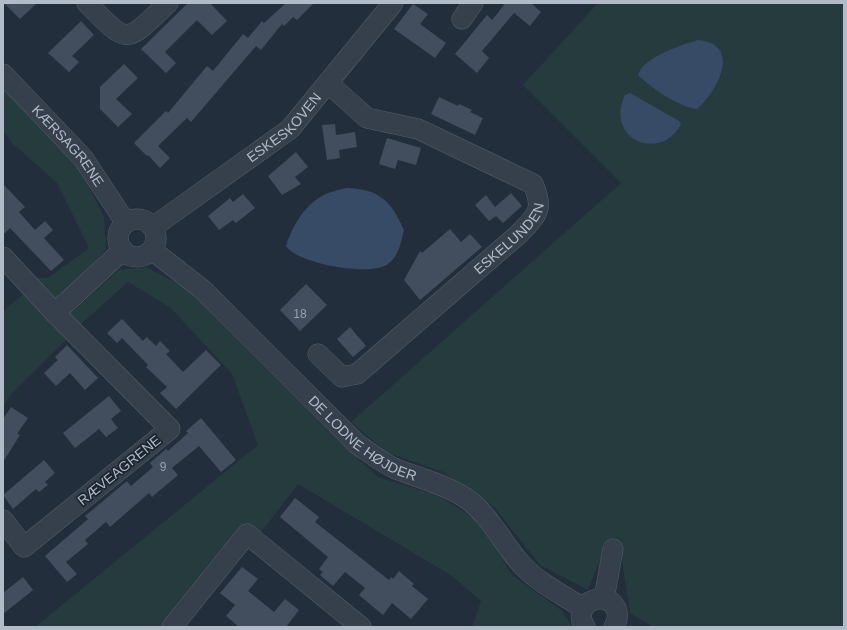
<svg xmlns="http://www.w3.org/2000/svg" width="847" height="630" font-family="Arial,sans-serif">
	<rect width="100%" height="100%" fill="#232e3c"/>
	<!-- green -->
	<path fill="#253b3d" d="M598,3H844L843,627H653L630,613L620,546L608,541L588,590L540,565L493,506L443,472L386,452L351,422L621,183L523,85Z
		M3,85L79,167L104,217L106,249L57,304L34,278H48L89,248L57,183L12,143L3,130Z
		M146,267L186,288L334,437L378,477L440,496L479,522L512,575L561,610L573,627H472L481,601L452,576L298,484L259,535L167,627H35L258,445L232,374L171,308L128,282L79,326L69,315L119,270Z
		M27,291L70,336L12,393L3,407V311Z"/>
	<!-- water -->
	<path fill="#384b66" d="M698,40C743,44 717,92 697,109C679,107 651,88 638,75C643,57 682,45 698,40Z
		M630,93L679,121L681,124C660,164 604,138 625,95Z
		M346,188C380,189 391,201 404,230C401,242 399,256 388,264C371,277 298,264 286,246C292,227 304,206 322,196C329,192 339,190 346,188Z"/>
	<!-- building -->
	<path fill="#424e5e" d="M4,3H37L20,19Z
		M188,3H210L227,21L212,35L197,20L165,52L176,63L166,73L141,49Z
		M286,3H314L297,20L293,17L284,26L282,24L261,50L256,46L191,122L187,118L158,146L170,158L160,168L148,155L147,156L134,143L166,111L168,113L207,66L213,71L243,34L248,38L262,21L264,23Z
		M502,3H531L541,12L530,26L514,13L482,51L489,58L477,73L455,54L487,15L492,20L504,5Z
		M413,4L428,14L420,24L446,43L435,58L394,29Z
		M81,21L94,35L72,56L79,62L69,72L48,53Z
		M124,64L138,78L116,99L132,114L118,127L100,109V87Z
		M439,97L458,106L459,104L472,110L470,112L483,118L475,135L431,114Z
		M335,124L336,135L355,132L357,147L339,150L340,158L327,160L322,125Z
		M387,138L421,148L416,165L398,160L395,169L379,164Z
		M296,152L308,167L295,177L301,184L282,195L268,176Z
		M3,184L25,207L19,212L35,230L45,221L53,230L44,238L64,260L51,271L10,228L3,235Z
		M511,193L522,206L503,223L496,216L489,221L475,205L486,195L495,207Z
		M243,194L255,208L236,223L233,220L219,230L208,216L230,198L233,202Z
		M450,229L461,242L470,234L482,247L420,300L404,280L420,251L422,253Z
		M306,284L327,305L300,331L280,310Z
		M122,319L143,341L147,337L156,346L160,341L170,351L166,354L183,372L206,350L221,365L176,409L160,393L167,387L146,367L148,365L122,338L117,343L107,333Z
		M350,327L366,346L353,357L337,339Z
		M67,345L98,378L85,390L70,373L56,386L44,373L58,360L55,357Z
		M109,396L121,411L111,419L118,428L106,437L99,429L75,448L63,433Z
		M11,407L28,418L17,434L20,435L3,462V419Z
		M201,418L236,460L221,472L199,446L172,468L178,475L152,497L149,493L110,527L106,522L85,540L88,544L66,562L77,574L67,582L45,556L88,519L85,516L127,481L131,486L153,467L150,463L166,449L168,451L188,433L186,431Z
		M44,460L55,473L45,482L48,485L39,492L36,489L13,509L3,495Z
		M295,498L319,517L315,522L389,580L391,577L393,579L399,571L414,584L412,586L428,599L411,619L392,603L383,615L359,595L365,588L345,572L333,586L320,575L323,572L319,569L328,557L280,517Z
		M242,567L258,579L248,591L274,612L285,599L299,610L286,627H239L226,616L235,605L220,593Z
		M23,577L33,590L3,614V593Z"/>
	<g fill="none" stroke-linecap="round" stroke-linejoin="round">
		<!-- minor casing -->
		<g stroke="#555e6a" stroke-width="21">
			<g id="minor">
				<path d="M87,3C129,46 125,44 168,3"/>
				<path d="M462,19L473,3"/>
				<path id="s1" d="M3,74L83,158L126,223"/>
				<circle cx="137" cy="238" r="19"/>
				<path id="s2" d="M153,227L290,129L393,3"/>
				<path id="s3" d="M152,250L203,290L357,444C370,453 382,463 396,469C421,479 449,485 471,502C493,520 504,546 523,566C540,584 563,595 583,608"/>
				<path d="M3,257L55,313L170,429L24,547L3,520"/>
				<path d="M55,313L123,250"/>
				<path id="s4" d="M318,354L342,377L357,374L520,233C538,214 544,209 533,184L418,129L367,118L328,83"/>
				<path d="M604,599L613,549"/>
				<path d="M172,627L247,534L361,627"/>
				<path d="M585,627C569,602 611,586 617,612C618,617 617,622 614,627"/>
			</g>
		</g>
		<!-- minor -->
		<use href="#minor" stroke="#36404c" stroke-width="20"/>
	</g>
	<g text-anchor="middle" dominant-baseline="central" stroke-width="3.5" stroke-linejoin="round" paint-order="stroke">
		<!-- number labels -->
		<g font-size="12" fill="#96a0ae">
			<text x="300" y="314">18</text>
			<text x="163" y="467">9</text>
		</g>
		<!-- street labels -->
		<g font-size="14" fill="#b2bbc8" stroke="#1c2531">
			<text stroke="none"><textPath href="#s2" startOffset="165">ESKESKOVEN</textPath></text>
			<text stroke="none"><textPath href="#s1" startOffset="97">KÆRSAGRENE</textPath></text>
			<text stroke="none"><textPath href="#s4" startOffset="253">ESKELUNDEN</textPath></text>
			<text stroke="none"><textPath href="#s3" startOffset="284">DE LODNE HØJDER</textPath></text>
			<text transform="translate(119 470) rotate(-39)">RÆVEAGRENE</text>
		</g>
	</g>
	<!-- border -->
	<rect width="847" height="630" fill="none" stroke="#b2bbc8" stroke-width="8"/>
</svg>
